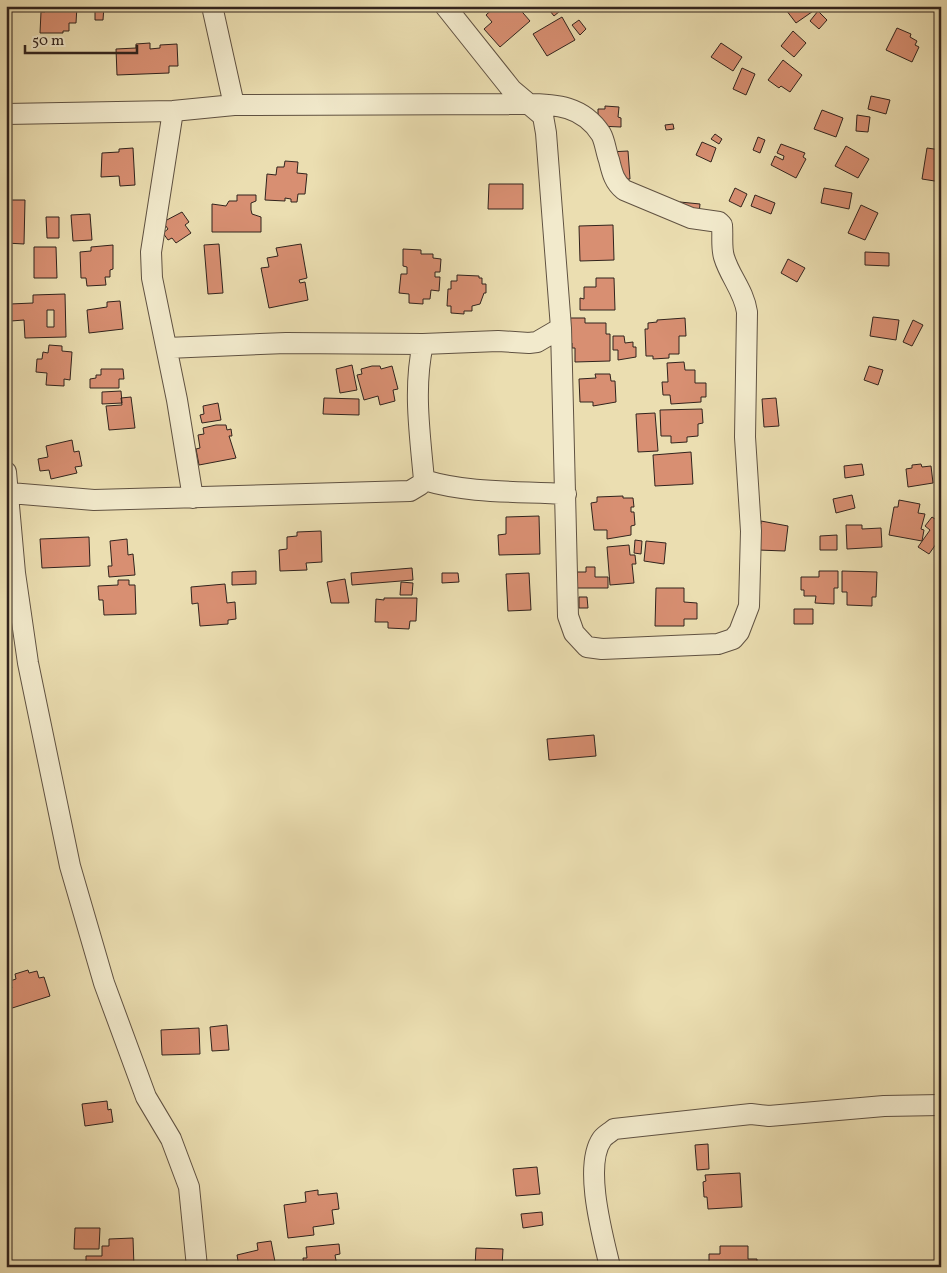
<svg xmlns="http://www.w3.org/2000/svg" width="947" height="1273" font-family="Vollkorn,serif">
	<rect width="100%" height="100%" fill="#ebdeb1"/>
	<filter id="stains"><feTurbulence type="fractalNoise" baseFrequency=".004" numOctaves="4"/><feColorMatrix values="0 0 0 0 .2 0 0 0 0 .09 0 0 0 0 .02 0 0 0 .5 -.17"/></filter>
	<radialGradient id="worn" r=".72"><stop offset=".6" stop-color="#630" stop-opacity="0"/><stop offset="1" stop-color="#630" stop-opacity=".3"/></radialGradient>
	<!-- building -->
	<path fill="#d88f72" stroke="#31231d" fill-rule="evenodd" d="M45,6H77L76,23H69V31H63V33H40L41,12H45Z
		M95,6H104L103,20H95Z
		M496,6H517L530,21L500,47L484,29L492,22L486,15Z
		M546,6H566L554,16Z
		M747,6H758L751,12Z
		M783,6H819V7L796,23Z
		M818,11L827,20L819,29L810,21Z
		M562,17L575,40L547,56L533,34Z
		M579,20L586,29L580,35L572,25Z
		M897,28L911,34L910,37L917,41L915,45L919,47L912,62L886,50Z
		M793,31L806,43L794,57L781,46Z
		M150,43V49L160,48V45L177,44L178,66H169V73L117,75L116,49L136,48V44Z
		M721,43L742,57L733,71L711,57Z
		M783,60L802,75L790,92L781,86L779,88L768,80Z
		M742,68L755,74L746,95L733,89Z
		M871,96L890,100L886,114L868,109Z
		M605,106L619,107L618,117L621,118V127L598,126V109H605Z
		M822,110L843,118L836,137L814,129Z
		M857,115L870,117L868,132L856,131Z
		M673,124L674,129L666,130L665,125Z
		M715,134L722,139L719,144L711,139Z
		M758,137L765,140L760,153L753,150Z
		M702,142L716,148L711,162L696,155Z
		M781,144L805,153L803,157L806,159L796,178L771,165L775,156L783,160L784,156L777,153Z
		M846,146L869,159L858,178L835,166Z
		M133,148L135,185L120,186L119,176L101,177L102,153L119,152V149Z
		M927,148L941,150V182L922,179Z
		M628,151L630,179L611,180L609,152Z
		M285,161L298,162L297,173L307,174L305,194H298L297,202H291V199L285,198V201L265,200L267,174L276,175L277,167H284Z
		M489,184H523V209H488Z
		M735,188L747,194L741,207L729,201Z
		M824,188L852,193L849,209L821,203Z
		M237,195H256V201L251,203V210L252,214L261,217V232H212V204L226,206L229,201H237Z
		M755,195L775,203L771,214L751,206Z
		M6,200H25L24,244L6,243Z
		M680,202L700,204L699,214L679,212Z
		M861,205L878,213L865,240L848,233Z
		M182,212L189,222L185,225L191,233L176,243L172,238L168,240L163,233L168,229L163,222Z
		M90,214L92,240L73,241L71,215Z
		M46,217H59V238H47Z
		M613,225L614,260L580,261L579,226Z
		M219,244L223,293L208,294L204,245Z
		M301,244L307,278L299,280L300,283L305,282L308,300L269,308L261,268L269,267L267,258L278,256L276,248Z
		M113,245V269L110,270V277H105L106,285L87,286L86,278H81L80,252L91,251V247Z
		M34,247H56L57,278H34Z
		M403,249L421,250V254H433V258L441,259L440,272H435V277H440L439,291L431,290L430,299H423V304L409,303V294L399,293L401,274H407V267L403,266Z
		M865,252L889,253V266L865,265Z
		M788,259L805,268L797,282L781,273Z
		M457,275L479,276V278H482V284H486V293H484L480,304L472,306V311H464V314L451,313V306H447L448,289H451V281H457Z
		M596,278H614L615,310H580V298L584,299V287H596Z
		M65,294L66,337L25,338L24,320L11,321L10,304L33,303V295ZM47,310H54V327H47Z
		M120,301L123,329L89,333L87,310L107,307V302Z
		M873,317L899,320L896,340L870,336Z
		M567,318H585V323H606V334H610V361L575,362V348H572V343H567Z
		M685,318L686,336H679V354H669V358L653,359V356H646L645,329H648V323L657,322V320Z
		M913,320L923,325L912,346L903,342Z
		M613,336H624L625,343L633,342V347H636V357L618,360V350H613Z
		M49,345L62,346V351L72,352L70,380L64,379V386L46,385L47,373L36,372L37,359H42L43,352L48,353Z
		M684,362L685,370H695V383H706V397H701V402L671,404L670,395H663L662,382H668L667,363Z
		M352,365L357,390L340,393L336,369Z
		M372,366H380L381,369L392,366L398,389L393,390L395,401L380,405L378,396L364,400L357,375L362,374L361,369Z
		M869,366L883,370L878,385L864,380Z
		M101,369H123L124,379H119V388H90V379L96,378V375H101Z
		M595,374H610L611,381H615L616,402L593,406V402H580L579,379L596,378Z
		M121,391L122,403L102,404V392Z
		M131,397L135,428L109,430L106,406L122,405L121,398Z
		M324,398L359,399V415L323,414Z
		M776,398L779,426L764,427L762,399Z
		M218,403L221,420L202,423L200,415L204,414L203,406Z
		M702,409L703,423L698,424V436L687,437V442L671,443V436H661L660,410Z
		M655,413L658,451L638,452L636,414Z
		M216,425H226L227,430L231,429L232,436H229L236,458L199,465L196,449L200,448L198,435L204,434L203,428Z
		M72,440L74,452L79,451L82,466L75,467L77,473L51,479L49,470L40,471L38,459L48,457L46,446Z
		M691,452L693,484L655,486L653,455Z
		M862,464L864,475L845,478L844,466Z
		M921,464L922,467L931,466L933,483L908,487L906,469L912,468V465Z
		M852,495L855,508L836,513L833,499Z
		M623,496V498H633L634,507H631V512H634L635,525L631,526V535L607,539V530H594L591,503L597,502V497Z
		M899,500L920,504L918,513L925,514L921,529L924,530L922,541L889,535L894,507H898Z
		M539,516L540,554L499,555L498,535L506,534V517Z
		M932,517L941,523V537L929,554L918,547L930,530L925,526Z
		M761,521L788,526L785,551L758,550L754,523L761,524Z
		M846,525H862V529L881,528L882,547L847,549Z
		M321,531L322,562L306,563L307,570L280,571L279,550L287,549V537L297,536V532Z
		M837,535V550H820V536Z
		M89,537L90,566L42,568L40,539Z
		M127,539L128,555L133,554L135,575L109,577L108,566H112L110,541Z
		M635,540L642,541L641,554L634,553Z
		M646,541L666,543L664,564L644,561Z
		M629,545L630,555H635L636,564H632L634,583L610,585L607,547Z
		M586,567H595V577H608V588H571V572H586Z
		M412,568L413,580L352,585L351,573Z
		M256,571V584L232,585V572Z
		M819,571H838V588H834V604L815,603L816,596H804V590H801V577H819Z
		M842,571L877,572L876,597H872V606L847,605V592H842Z
		M442,573H458L459,582L442,583Z
		M529,573L531,610L508,611L506,574Z
		M345,579L349,603H331L327,582Z
		M118,580H129V585H135L136,614L104,615L103,600H99L98,586L118,585Z
		M401,582L413,583L412,595H400Z
		M225,584L227,603L235,602L236,619L228,620V624L200,626L198,603L192,604L191,587Z
		M656,588H684V602L697,603V619H684V626H655Z
		M579,597H587L588,608H579Z
		M384,598H417L416,621H410L409,629L388,628V622H375L376,599L384,600Z
		M794,609H813V624H794Z
		M594,735L596,756L549,760L547,739Z
		M28,970L29,973L37,971L39,978L44,977L50,996L6,1010V989L12,988L10,981L16,979L15,974Z
		M227,1025L229,1050L212,1051L210,1027Z
		M199,1028L200,1054L162,1055L161,1030Z
		M107,1101L108,1110L111,1109L113,1122L85,1126L82,1104Z
		M708,1144L709,1169L697,1170L695,1145Z
		M537,1167L540,1194L516,1196L513,1169Z
		M740,1173L742,1207L708,1209L707,1197H704L703,1182L706,1181L705,1175Z
		M318,1190V1195L337,1193L339,1209L332,1210L334,1224L313,1227L314,1235L288,1238L284,1205L306,1202L305,1192Z
		M542,1212L543,1225L523,1228L521,1214Z
		M75,1228H100L99,1249H74Z
		M133,1238L134,1267H86V1256H102V1246H109V1239Z
		M271,1241L276,1267H239L237,1255L258,1250L257,1243Z
		M339,1244L340,1254L335,1255L337,1266L304,1267L303,1258H307L306,1247Z
		M720,1246H748V1259H757V1267H709V1254H720Z
		M476,1248L503,1249L502,1267H475Z"/>
	<g fill="none" stroke-linecap="round" stroke-linejoin="round">
		<!-- minor casing -->
		<g stroke="#605242" stroke-width="22">
			<path id="minor" d="M212,6L234,105
				M173,111L151,252L152,278L177,400L193,498
				M6,114L173,111L234,105L526,104C556,104 583,106 601,134C605,141 606,152 609,160C612,172 614,182 624,190L691,218L719,222L722,225C723,236 721,247 724,257C730,277 744,291 747,312L745,437L751,531L749,606L739,632L733,639L718,644L602,649L587,647L574,633L568,616L561,328L546,133L543,116L512,90L445,6
				M167,348L286,343L423,344L498,341L529,343L537,342L561,328
				M6,472L15,573L28,663L70,866L104,983L146,1097L171,1139L189,1187L197,1267
				M424,480C470,494 519,491 566,494
				M10,493L94,500L410,491L420,485L424,480C420,435 413,388 423,344
				M610,1267C603,1237 583,1166 602,1139C605,1135 611,1132 614,1129L751,1114L769,1116L884,1106L941,1105"/>
		</g>
		<!-- minor -->
		<use href="#minor" stroke="#f2eacc" stroke-width="20"/>
	</g>
	<!-- margin -->
	<rect width="947" height="1273" fill="none" stroke="#ebdeb1" stroke-width="25"/>
	<rect x="8" y="8" width="932" height="1258" fill="none" stroke="#31231d" stroke-width="2.5"/>
	<rect x="12" y="12" width="922" height="1248" fill="none" stroke="#31231d"/>
	<!-- scale -->
	<path d="M25 45v8h112v-8" fill="none" stroke="#31231d" stroke-width="2.5"/>
	<text x="32" y="45" font-size="15" fill="#31231d" stroke="#f2eacc" stroke-width="4" paint-order="stroke">50 m</text>
	<rect width="100%" height="100%" filter="url(#stains)"/>
	<rect width="100%" height="100%" fill="url(#worn)"/>
</svg>
